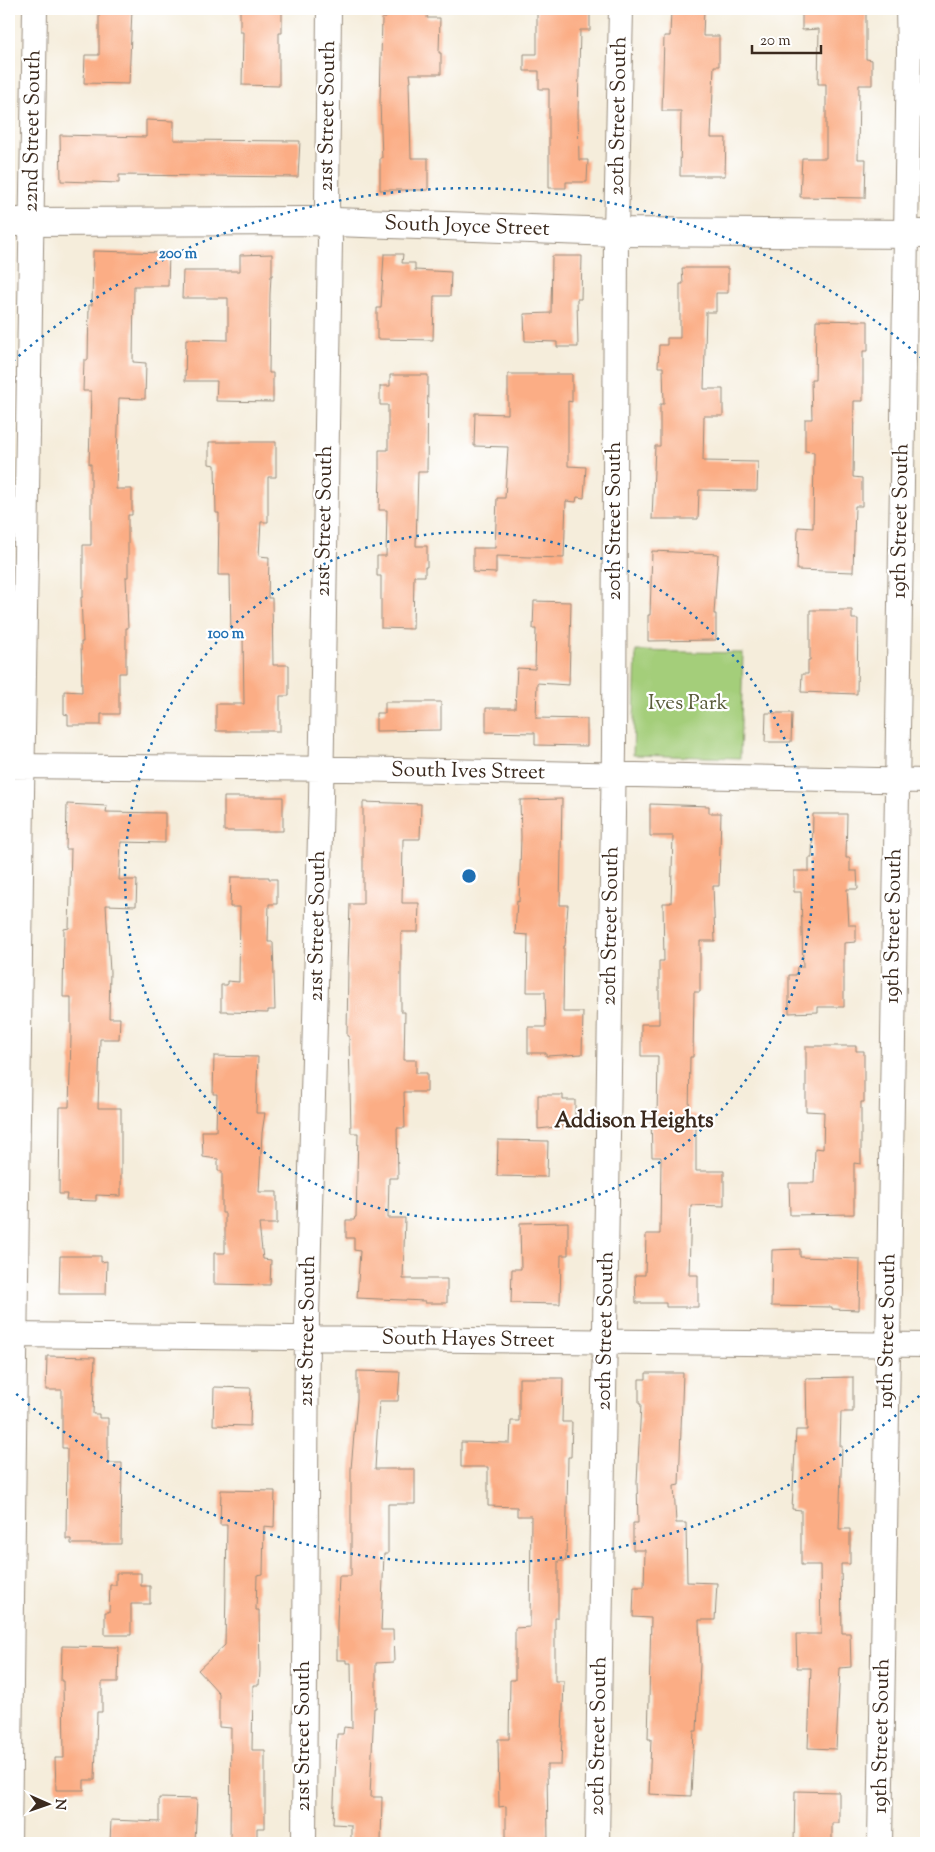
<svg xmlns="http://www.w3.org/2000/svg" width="935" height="1852" font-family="'Sorts Mill Goudy',serif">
	<rect width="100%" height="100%" fill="#fff"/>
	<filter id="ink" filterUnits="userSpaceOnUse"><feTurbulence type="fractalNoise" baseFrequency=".02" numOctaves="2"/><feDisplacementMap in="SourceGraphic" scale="10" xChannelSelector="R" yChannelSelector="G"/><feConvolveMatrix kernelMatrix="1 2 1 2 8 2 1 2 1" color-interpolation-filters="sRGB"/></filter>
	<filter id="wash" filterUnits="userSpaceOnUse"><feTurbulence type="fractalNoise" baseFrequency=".0096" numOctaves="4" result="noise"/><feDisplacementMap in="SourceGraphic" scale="20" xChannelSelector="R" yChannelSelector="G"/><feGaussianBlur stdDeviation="1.12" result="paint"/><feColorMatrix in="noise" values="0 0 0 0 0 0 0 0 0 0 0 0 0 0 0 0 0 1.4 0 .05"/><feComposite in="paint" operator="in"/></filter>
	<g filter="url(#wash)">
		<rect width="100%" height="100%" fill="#f5eddb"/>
		<!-- green -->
		<path fill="#a4ce7a" stroke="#707c4c" d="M636,651L743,653L740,758L633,755Z"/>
		<g id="blocks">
			<!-- building -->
			<path fill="#fbad85" d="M99,9H132L129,84L84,83L85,55H99Z
				M240,9H282V33H279V86L242,85L243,32H240Z
				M386,9H428L427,18H440L439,53H441V74H410L411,82H409L411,158H428V190H380V158H382L380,102L382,18H386Z
				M537,9H590V30H580L578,114L579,160H588L587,182H566V188H549V89H539V71H524V54H537Z
				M671,9H704L703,36H719V66H714L711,138H726L725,176H680L681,111H662L664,36H670Z
				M802,9H866V59L872,60V85H859L858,159H866L865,198L800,197L802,158H826V84H818L819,29L802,30Z
				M146,120L174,121V140L300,141L298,177L119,175V183L61,181L60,135L146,137Z
				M93,251L169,253L168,286H134L133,362L146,363L145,399L119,398L116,489H132V515H128V577H126L128,628H126V673H119V714H101V725H68V715L64,714V691L82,692L81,642H83L81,597H83V545H91V464H89L91,391H83L84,360H88L89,305H92Z
				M272,254V276H271L270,294L269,373H273V402L216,401L217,381H185L186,339L228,340V298H182L183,271H240V255Z
				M384,254H403L402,263H415V270L451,272L450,296H434L433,340L377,339V308H381Z
				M552,256H582L581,299H577L578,347H557V342L525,341L524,314L551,313Z
				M682,268H728V293H716V312H706L704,389H723V416H704L703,461L758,462L757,491L699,490L698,519H652L655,446H660V404H664L663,367H658L659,345H667V338H680V284H683Z
				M816,320L868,321V351H863V401H854L853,477L862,478V506H855L853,572L797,570L798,527L813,528L814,452L805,451V419H812L811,380H815Z
				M508,374H572V402L568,401V466L586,467L584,498L577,497L576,502L566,501L564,558L496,556V573L473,572V548H495L497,498H505L508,447L474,446L475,413L508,414Z
				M390,375H428L427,472H418L416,546H427V567H425V576H414L413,629L381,628V576H377V556H386L387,510H379L380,472H379V450H388V405H380V386H390Z
				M209,442H276V477H268V522H261L259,556L269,557L268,598H272L273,665H289V696H280V731H216V704H244L243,636H231L230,575H218L219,513H216L215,465L209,464Z
				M652,551L718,554L714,614H716V640L648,641V615H650Z
				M534,601L571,602L569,685L537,683L536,718L587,719V746L535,745V733L486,732V708H515L517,668L535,669L536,629H533Z
				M810,610H852V619H858L857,694L801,692L802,674H808V660H810Z
				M385,702H441V730L376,731V713H385Z
				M766,713H792L791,742H765Z
				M224,797H283V831H224Z
				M562,799L560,905H568L565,946H564L563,1012H583L582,1054L546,1056V1053H528V1027H546L545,992H527L528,935L515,934L517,901L519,902L521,837L520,800Z
				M363,802L421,804L420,839H403L402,903H419L418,932H401V1012H405L404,1060H416V1073H427V1092H404L405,1128H397L398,1178H389L388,1218H405L403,1279H447V1303H425V1301L357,1298L360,1251L354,1250V1238H346V1220H354L355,1217H356L358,1133H351L349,1036H347L348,966L350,904H363Z
				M67,804L107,806L106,812L165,813V843L121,842L119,880H137L136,906L106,905L110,972L109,1018H120L119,1039H100L98,1108H121V1196L96,1195V1201L66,1200L67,1194H59L60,1107H69L71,1038V997H63L64,929L69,928L71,849H66Z
				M650,804L709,806V813H721L719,886H713L715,941H700V992H694L693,1057H690L689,1115H696V1171H724V1206L691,1205L689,1275H698V1307H666V1303H636L635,1275H645L646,1234H660L661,1157H652L651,1116H657L658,1056H641V1024H659V961H664L663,903H671L673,836H650Z
				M813,814H847L846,858H850V871H857L858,889H847L849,925H856V942L844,943V1007H818V1012L789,1013V975H796L797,967H803L801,892H794V871H809V858H812Z
				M231,877H269V879H277V904H269L268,942H273L275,1010H268V1013L227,1012V1011H221V985H227V981L239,982L240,907H230Z
				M806,1046H856V1051H864V1102H861V1164L854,1163V1214L790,1215L789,1183H814L815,1148L823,1149L824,1112L806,1111Z
				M214,1056L258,1057L256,1113H265L262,1133L259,1192H277V1224H259L263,1259L271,1260L270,1285L214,1284V1253H225V1213H222V1171H218V1159L203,1157L202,1131H216L217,1094H213Z
				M538,1095H563V1100H575V1125L538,1129Z
				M498,1140L548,1141L547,1177L497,1176Z
				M568,1222V1255H561L560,1304L511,1303L512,1269H521L520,1223Z
				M800,1249V1257L860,1259L859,1310L832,1309V1307L771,1306L772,1250Z
				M60,1256H101V1262L107,1261L106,1294H59Z
				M47,1356L95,1357L93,1414H99V1418H108V1463H122L121,1544H71V1539H66L67,1448H62V1390H46Z
				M357,1371L400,1372L398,1401H379L375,1469H415V1504H388V1554H384L381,1630H393L394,1662L376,1663V1708H374L370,1797H382L381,1843H351V1825L333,1824L337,1734H343L344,1727L352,1728L351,1663H346V1660H337V1621L339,1576H351V1469L357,1400Z
				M646,1373H683L679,1485L674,1486L676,1523H686L687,1582L717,1583L715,1620H699L700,1665L697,1731H694L691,1796L649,1794L651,1739H648L651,1618L633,1617L634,1587H644L645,1550H633V1523H638L637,1482L641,1404H639V1379H646Z
				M853,1377V1412H841L840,1446H842L839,1529H850V1564H841L842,1633H850L851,1667L840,1668L836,1749L808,1748L811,1668H797L796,1634H821L820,1565H801V1510L792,1509L796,1430H807L806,1378Z
				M519,1378H563L562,1422H572L571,1457H568L566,1561H558V1618H555V1681H564L561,1765H547L548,1843H506V1806L499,1807L498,1739H509L510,1680H515V1628L530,1627L531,1516H517V1507L488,1506V1467H461V1442L510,1443L511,1421H519Z
				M214,1387L251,1388L250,1426L213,1425Z
				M221,1490L275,1491L274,1527L264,1526L263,1574L257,1575L256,1610H259L260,1670L259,1685H253L252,1750H265V1828H257V1843H230L231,1728L219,1727V1693L198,1670L225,1645L227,1525H220Z
				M116,1573H141V1586H150V1604H131V1635H105V1612H109L110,1585H116Z
				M62,1646L119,1647L118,1682H102V1712H97L95,1780H84V1790H56L55,1758H64L63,1681H61Z
				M795,1791L839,1792V1823H832V1843H794Z
				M159,1798L197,1799L195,1843H110L111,1820L159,1822Z"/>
		</g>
	</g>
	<g filter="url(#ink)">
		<use href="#blocks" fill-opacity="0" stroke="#988c7c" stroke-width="1"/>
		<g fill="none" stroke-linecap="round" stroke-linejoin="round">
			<!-- street casing -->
			<g stroke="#988c7c" stroke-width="26">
				<path id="street" d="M9,766L347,769L926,781
					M9,1335L926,1345
					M9,1843L22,794L35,9
					M304,1843L307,1318L321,798L330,240L327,205L329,9
					M597,1843L614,749L616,232L621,9
					M880,1843L909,49L908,9"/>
			</g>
			<!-- secondary casing -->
			<g stroke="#988c7c" stroke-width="30">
				<path id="secondary" d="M9,222L307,221L616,232L926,234"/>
			</g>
			<!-- street -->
			<use href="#street" stroke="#fff" stroke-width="24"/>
			<!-- secondary -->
			<use href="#secondary" stroke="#fff" stroke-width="28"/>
		</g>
	</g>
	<!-- distance rings -->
	<g fill="none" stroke="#1f6fb2" stroke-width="2.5" stroke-dasharray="2.5 5">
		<circle cx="469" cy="876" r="344"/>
		<path d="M925 1391A688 688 0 0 1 13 1391M13 361A688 688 0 0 1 925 361"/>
	</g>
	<g text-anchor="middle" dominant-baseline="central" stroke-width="4.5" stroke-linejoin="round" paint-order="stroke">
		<!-- street labels -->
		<g font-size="21" fill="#3b2a1e" stroke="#fff">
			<text transform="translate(328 116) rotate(-89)">21st Street South</text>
			<text transform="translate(619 116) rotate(-89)">20th Street South</text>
			<text transform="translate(33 131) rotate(-89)">22nd Street South</text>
			<text transform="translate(467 227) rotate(2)">South Joyce Street</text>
			<text transform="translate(325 521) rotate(-89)">21st Street South</text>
			<text transform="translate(615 521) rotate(-90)">20th Street South</text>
			<text transform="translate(901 521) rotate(-89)">19th Street South</text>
			<text transform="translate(468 772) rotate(1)">South Ives Street</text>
			<text transform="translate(318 926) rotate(-89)">21st Street South</text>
			<text transform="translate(611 926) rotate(-89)">20th Street South</text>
			<text transform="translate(894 926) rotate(-89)">19th Street South</text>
			<text transform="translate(308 1331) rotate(-89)">21st Street South</text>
			<text transform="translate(606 1331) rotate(-89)">20th Street South</text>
			<text transform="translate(888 1331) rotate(-89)">19th Street South</text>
			<text transform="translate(468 1340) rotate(1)">South Hayes Street</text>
			<text transform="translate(304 1736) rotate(-90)">21st Street South</text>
			<text transform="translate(599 1736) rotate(-89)">20th Street South</text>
			<text transform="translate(882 1736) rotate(-89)">19th Street South</text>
		</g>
		<!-- park labels -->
		<g font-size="21" fill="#5a5b3a" stroke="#fff">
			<text x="688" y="704">Ives Park</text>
		</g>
		<!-- neighbourhood labels -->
		<g font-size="22" font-weight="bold" fill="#3b2a1e" stroke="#fff">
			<text x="634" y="1122">Addison Heights</text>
		</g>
	</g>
	<circle cx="469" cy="876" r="8" fill="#1f6fb2" stroke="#fff" stroke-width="2.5"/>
	<g font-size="15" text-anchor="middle" font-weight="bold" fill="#1f6fb2" stroke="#fff" stroke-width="4.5" stroke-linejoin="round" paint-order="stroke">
		<text x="178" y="258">200 m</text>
		<text x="226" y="638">100 m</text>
	</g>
	<!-- margin -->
	<rect width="935" height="1852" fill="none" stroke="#fff" stroke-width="30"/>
	<!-- north arrow -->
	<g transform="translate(48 1804) rotate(92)" stroke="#ffffff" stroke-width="4" paint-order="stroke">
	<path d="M0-4L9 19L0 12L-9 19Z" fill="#3b2a1e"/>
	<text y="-8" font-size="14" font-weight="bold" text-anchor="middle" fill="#3b2a1e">N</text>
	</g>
	<!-- scale -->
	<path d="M752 45v8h69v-8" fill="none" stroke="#3b2a1e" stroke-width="2.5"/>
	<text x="760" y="45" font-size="15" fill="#3b2a1e" stroke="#ffffff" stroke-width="4" paint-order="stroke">20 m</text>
</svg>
